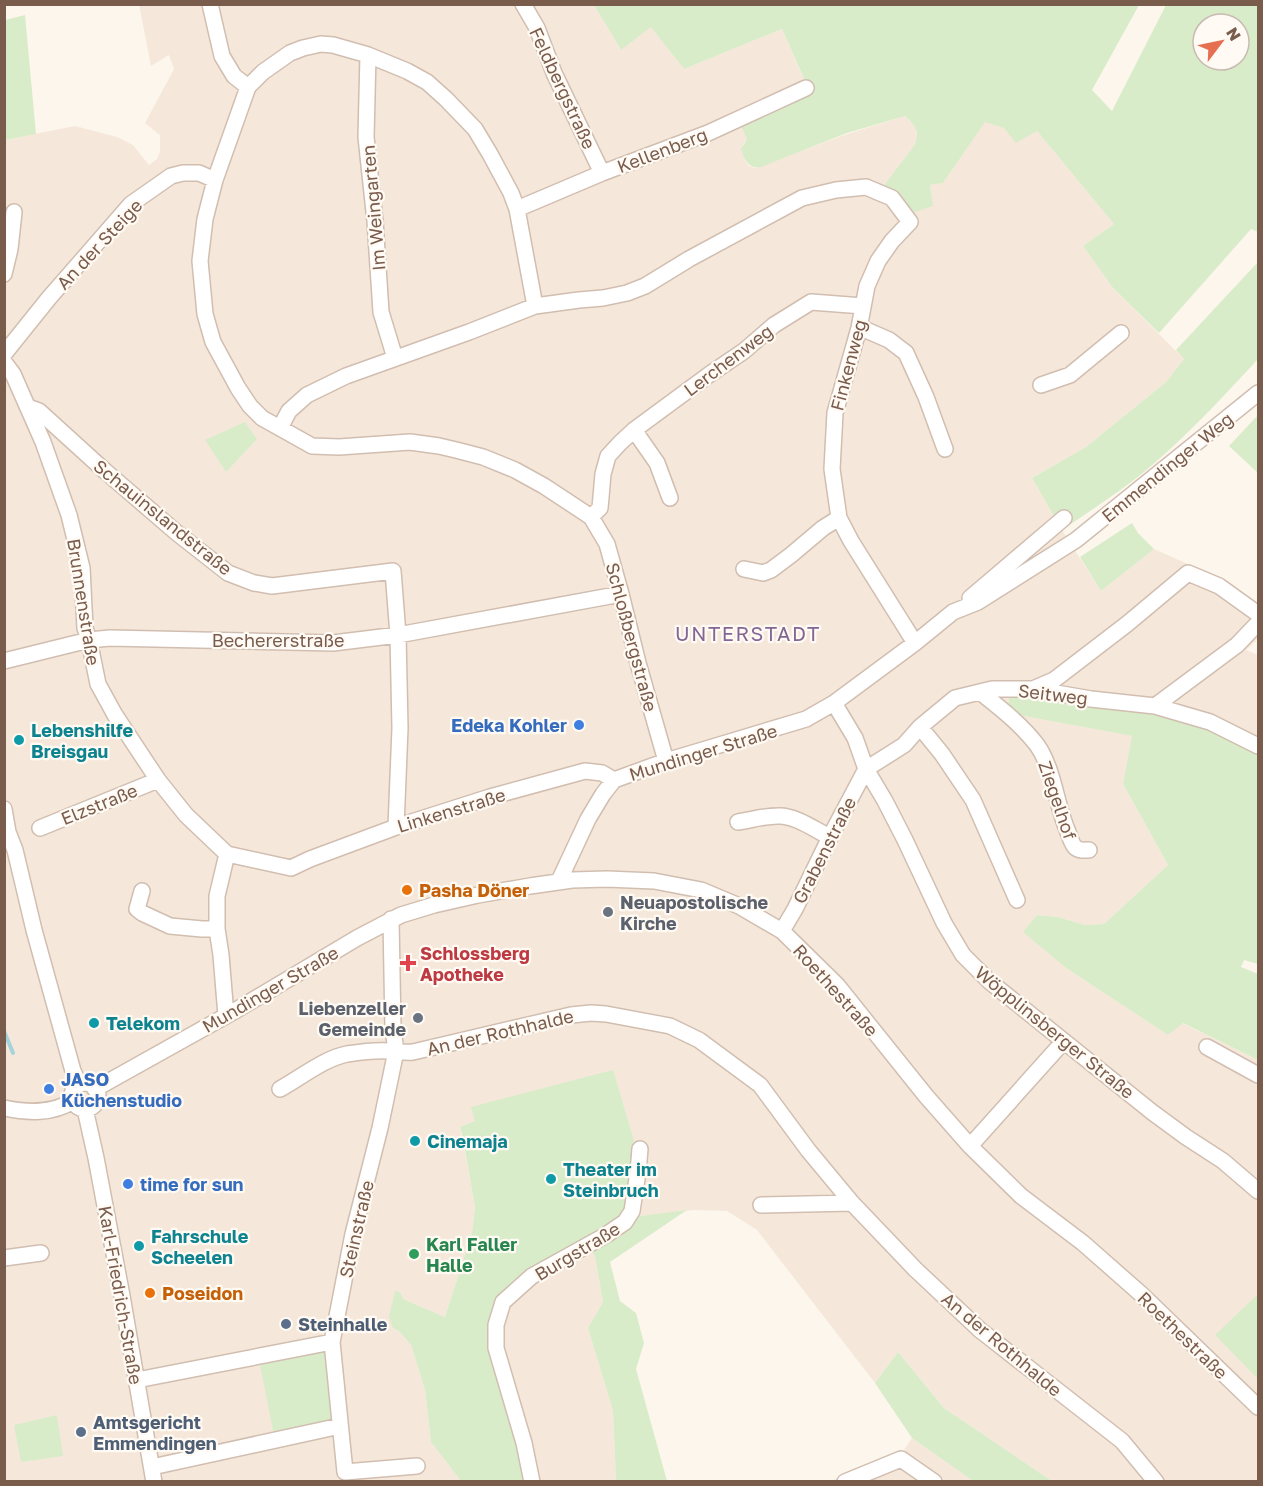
<svg xmlns="http://www.w3.org/2000/svg" width="1263" height="1486" font-family="'Golos Text',sans-serif">
	<rect width="100%" height="100%" fill="#fdf6ec"/>
	<!-- residential -->
	<path fill="#f5e8da" d="M139,4L594,5L621,50L651,26L684,69L782,29L810,93L747,139L743,144L745,161L749,166L755,168L847,134L905,116L916,127L917,138L914,145L920,209L932,206L930,185L943,183L985,121L1004,128L1037,131L1114,224L1083,246L1113,288L1184,359L1166,382L1086,447L1032,478L1062,530L1101,591L1154,549L1231,583L1258,604V639L1246,650L1258,655V753L1024,716L1133,736L1123,784L1168,865L1104,924L1085,925L1058,917L1037,915L1024,932L1066,968L1168,1035L1182,1023L1258,1060V1481H1052L944,1408L898,1352L875,1383L757,1230L727,1211L694,1210L640,1216L632,1211L633,1137L612,1070L460,1127L475,1206L472,1233L445,1317L403,1299L393,1328L400,1332L411,1345L425,1390L431,1442L461,1481L5,1482V140L75,126L117,137L133,145L149,165L157,159L160,152V135L145,123L174,69L169,55L151,66Z
		M587,1238L595,1257L603,1302L588,1328L613,1411L616,1481H526L508,1407L497,1303Z
		M912,1438L973,1481L828,1482L902,1453Z"/>
	<!-- green -->
	<path fill="#d8ecc9" fill-rule="evenodd" d="M594,5H1139L1092,90L1112,111L1166,5H1258V232L1251,229L1159,333L1113,288L1083,246L1114,224L1037,131L1016,143L1004,128L985,122L943,183L930,185L933,206L915,212L910,211L882,188L914,146C921,131 915,126 905,116L847,133L761,167C747,169 745,160 741,149L747,139L741,126L810,92L782,29L684,69L651,27L621,50ZM1203,24H1239V60H1203Z
		M25,15L36,134L5,140V20Z
		M1258,262V359C1222,398 1185,438 1144,472C1118,493 1090,511 1062,530L1032,478L1086,447L1166,382L1184,359L1176,350Z
		M1258,415V473L1229,446Z
		M245,422L257,439L226,472L205,440Z
		M1132,523L1138,533L1154,549L1101,591L1080,557Z
		M1013,694L1151,710L1207,726L1258,753V964L1244,960L1241,967L1258,974V1060L1183,1023L1168,1035L1066,968L1023,932L1037,915L1058,917L1085,925L1104,924L1168,865L1123,784L1132,736L1024,716L1016,713L1009,704V695Z
		M613,1070L633,1137L635,1151L632,1211L640,1216L687,1210L610,1262L620,1301L636,1313L644,1343L636,1369L667,1481H616L613,1411L588,1328L603,1302L595,1257L587,1238L497,1303L509,1407L526,1481H461L431,1442L425,1390L411,1345L400,1332L393,1328L389,1317L395,1291L400,1292L403,1299L445,1317L472,1233L475,1207L462,1134L460,1127L475,1121L471,1107Z
		M1258,1294V1379L1215,1335Z
		M329,1347L336,1421L274,1435L259,1360Z
		M898,1352L944,1408L1052,1481H973L912,1438L875,1383Z
		M57,1415L63,1456L21,1462L14,1425Z"/>
	<g fill="none" stroke-linecap="round" stroke-linejoin="round">
		<!-- stream -->
		<path stroke="#a5d3da" stroke-width="4" d="M4,1031L13,1053"/>
		<!-- minor casing -->
		<g stroke="#d1beb0" stroke-width="18">
			<path id="minor" d="M210,4L222,56L234,76L248,87
				M523,4L537,28L554,73L602,173
				M368,55L366,137L375,221L381,312L395,358
				M517,209L602,173L708,133L806,88
				M4,274L10,249L14,212
				M535,306L517,209L511,193L490,154L475,129L446,99L427,82L407,71L368,55L333,45L321,44L303,48L290,53L263,72L248,87L215,180L205,219L200,261L205,314L213,342L238,388L250,406L262,418L312,446L339,447L410,442L439,446L456,450L483,457L515,470L544,486L591,517L607,544L621,594L638,663L666,761
				M859,328L866,330L889,340L906,353L926,397L945,449
				M4,354L49,298L131,204L171,176L183,173H199L215,180
				M4,362L13,374L43,442L69,515L82,568L85,628L89,640L98,684L115,715L158,780L186,815L227,854L291,868L310,859L396,827L490,797L585,771L602,773L614,780
				M1041,385L1070,375L1121,333
				M28,407L39,411L105,471L177,533L228,573L254,583L272,586L393,571L398,635L400,728L396,827
				M280,428L289,411L307,395L346,376L469,332L535,306L579,300L603,298L627,293L645,286L689,259L802,198L836,190L866,187L892,198L910,222L892,241L878,261L867,286L859,328L835,413L832,469L839,518L851,541L915,643
				M634,430L657,463L670,498
				M591,517L600,508L603,474L608,456L620,443L634,430L710,374L744,351L774,325L811,302L863,306
				M744,569L763,573L771,570L791,555L823,528L839,518
				M970,598L1064,518
				M4,661L89,640L110,638L333,643L398,635L621,594
				M1033,689L1054,680L1127,624L1188,573L1219,586L1258,614
				M980,692C1000,708 1021,724 1037,745C1054,769 1056,805 1068,832C1070,837 1072,845 1076,848C1080,851 1085,850 1089,850
				M834,703L855,738L866,769L885,801L905,840L944,923L963,955L989,981L1152,1112L1186,1137L1223,1161L1258,1191
				M1155,706L1237,645L1258,623
				M920,727L942,754L973,800L1017,900
				M4,809L8,832L15,850L34,930L73,1071L79,1084
				M738,822C752,820 767,815 781,816C798,817 815,830 830,837
				M40,828L158,780
				M559,881L588,819L603,794L614,780L666,761L806,719L834,703L915,643L953,612L978,602L1076,540L1258,393
				M142,891L137,909L142,913L170,926L202,929H217
				M782,931L795,909L830,837L866,769L904,745L920,727L955,698L992,689H1033L1091,699L1155,706L1210,722L1258,746
				M226,1016L221,955L217,929V896L227,854
				M1207,1047L1258,1075
				M72 1096a13 13 0 1 1 26 0a13 13 0 1 1-26 0Z
				M95,1089L233,1012L357,938L401,915L434,905L478,895L530,886L572,880L607,879L654,881L701,890L739,906L782,931L837,985L926,1096L970,1146L1021,1196L1083,1243L1141,1294L1258,1407
				M280,1089C300,1078 325,1058 347,1054C360,1052 376,1050 390,1051C398,1051 405,1053 413,1052L571,1015L591,1013L606,1014L670,1026L699,1040L760,1085L808,1150L852,1203L915,1269L980,1330L1122,1441L1156,1482
				M4,1108C28,1113 52,1114 73,1101
				M85,1109L96,1158L122,1296L154,1482
				M970,1146L1064,1041
				M761,1205L852,1203
				M4,1258L41,1253
				M332,1342L345,1472L417,1466
				M137,1380L332,1342L353,1234L380,1128L396,1051L393,1029L391,919
				M152,1467L340,1426
				M532,1482L524,1443L496,1348V1325L503,1302L532,1276L606,1235L625,1222L632,1211L638,1172L640,1149
				M845,1482L901,1459L934,1482"/>
		</g>
		<!-- minor -->
		<use href="#minor" stroke="#fff" stroke-width="15"/>
	</g>
	<!-- markers -->
	<g fill="#3f7fe0" stroke="#fffaf3" stroke-width="2">
		<circle cx="579" cy="725" r="6"/>
		<circle cx="49" cy="1089" r="6"/>
		<circle cx="128" cy="1184" r="6"/>
	</g>
	<g fill="#0f9aa8" stroke="#fffaf3" stroke-width="2">
		<circle cx="19" cy="740" r="6"/>
		<circle cx="94" cy="1023" r="6"/>
		<circle cx="415" cy="1141" r="6"/>
		<circle cx="551" cy="1179" r="6"/>
		<circle cx="139" cy="1246" r="6"/>
	</g>
	<g fill="#e8710a" stroke="#fffaf3" stroke-width="2">
		<circle cx="407" cy="890" r="6"/>
		<circle cx="150" cy="1293" r="6"/>
	</g>
	<g fill="#6b7280" stroke="#fffaf3" stroke-width="2">
		<circle cx="608" cy="912" r="6"/>
		<circle cx="418" cy="1018" r="6"/>
	</g>
	<path fill="#e0444e" stroke="#fffaf3" stroke-width="2" d="M405 954h6v6h6v6h-6v6h-6v-6h-6v-6h6z"/>
	<circle fill="#2e9e5b" stroke="#fffaf3" stroke-width="2" cx="414" cy="1254" r="6"/>
	<g fill="#5c6f8a" stroke="#fffaf3" stroke-width="2">
		<circle cx="286" cy="1324" r="6"/>
		<circle cx="81" cy="1432" r="6"/>
	</g>
	<g text-anchor="middle" dominant-baseline="central" stroke-width="4.5" stroke-linejoin="round" paint-order="stroke">
		<!-- street labels -->
		<g font-size="18" fill="#7a5c4d" stroke="#fffaf3">
			<text transform="translate(563 88) rotate(65)">Feldbergstraße</text>
			<text transform="translate(662 150) rotate(-21)">Kellenberg</text>
			<text transform="translate(373 208) rotate(-95)">Im Weingarten</text>
			<text transform="translate(99 244) rotate(-47)">An der Steige</text>
			<text transform="translate(728 360) rotate(-37)">Lerchenweg</text>
			<text transform="translate(848 365) rotate(-75)">Finkenweg</text>
			<text transform="translate(1167 467) rotate(-39)">Emmendinger Weg</text>
			<text transform="translate(163 517) rotate(39)">Schauinslandstraße</text>
			<text transform="translate(84 602) rotate(81)">Brunnenstraße</text>
			<text transform="translate(632 637) rotate(75)">Schloßbergstraße</text>
			<text x="278" y="640">Bechererstraße</text>
			<text transform="translate(1053 694) rotate(7)">Seitweg</text>
			<text transform="translate(703 752) rotate(-17)">Mundinger Straße</text>
			<text transform="translate(1058 800) rotate(71)">Ziegelhof</text>
			<text transform="translate(99 804) rotate(-22)">Elzstraße</text>
			<text transform="translate(451 810) rotate(-17)">Linkenstraße</text>
			<text transform="translate(824 850) rotate(-63)">Grabenstraße</text>
			<text transform="translate(270 989) rotate(-30)">Mundinger Straße</text>
			<text transform="translate(836 990) rotate(48)">Roethestraße</text>
			<text transform="translate(500 1032) rotate(-13)">An der Rothhalde</text>
			<text transform="translate(1055 1032) rotate(39)">Wöpplinsberger Straße</text>
			<text transform="translate(356 1229) rotate(-77)">Steinstraße</text>
			<text transform="translate(577 1251) rotate(-31)">Burgstraße</text>
			<text transform="translate(121 1295) rotate(80)">Karl-Friedrich-Straße</text>
			<text transform="translate(1183 1335) rotate(44)">Roethestraße</text>
			<text transform="translate(1002 1344) rotate(40)">An der Rothhalde</text>
		</g>
		<!-- shop labels -->
		<g font-size="18" font-weight="bold" fill="#366cbe" stroke="#fffaf3" text-anchor="start">
			<text x="567" y="725" text-anchor="end">Edeka Kohler</text>
			<text x="61" y="1079">JASO<tspan x="61" dy="21">Küchenstudio</tspan></text>
			<text x="140" y="1184">time for sun</text>
		</g>
		<!-- culture labels -->
		<g font-size="18" font-weight="bold" fill="#0d838f" stroke="#fffaf3" text-anchor="start">
			<text x="31" y="730">Lebenshilfe<tspan x="31" dy="21">Breisgau</tspan></text>
			<text x="106" y="1023">Telekom</text>
			<text x="427" y="1141">Cinemaja</text>
			<text x="563" y="1169">Theater im<tspan x="563" dy="21">Steinbruch</tspan></text>
			<text x="151" y="1236">Fahrschule<tspan x="151" dy="21">Scheelen</tspan></text>
		</g>
		<!-- food labels -->
		<g font-size="18" font-weight="bold" fill="#c56008" stroke="#fffaf3" text-anchor="start">
			<text x="419" y="890">Pasha Döner</text>
			<text x="162" y="1293">Poseidon</text>
		</g>
		<!-- worship labels -->
		<g font-size="18" font-weight="bold" fill="#5b616d" stroke="#fffaf3" text-anchor="start">
			<text x="620" y="902">Neuapostolische<tspan x="620" dy="21">Kirche</tspan></text>
			<text x="406" y="1008" text-anchor="end">Liebenzeller<tspan x="406" dy="21">Gemeinde</tspan></text>
		</g>
		<!-- health labels -->
		<g font-size="18" font-weight="bold" fill="#be3a42" stroke="#fffaf3" text-anchor="start">
			<text x="420" y="953">Schlossberg<tspan x="420" dy="21">Apotheke</tspan></text>
		</g>
		<!-- leisure labels -->
		<g font-size="18" font-weight="bold" fill="#27864d" stroke="#fffaf3" text-anchor="start">
			<text x="426" y="1244">Karl Faller<tspan x="426" dy="21">Halle</tspan></text>
		</g>
		<!-- service labels -->
		<g font-size="18" font-weight="bold" fill="#4e5e75" stroke="#fffaf3" text-anchor="start">
			<text x="298" y="1324">Steinhalle</text>
			<text x="93" y="1422">Amtsgericht<tspan x="93" dy="21">Emmendingen</tspan></text>
		</g>
		<!-- neighbourhood labels -->
		<g font-size="20" letter-spacing="1.5" fill="#846695" stroke="#fffaf3">
			<text x="748" y="633">UNTERSTADT</text>
		</g>
	</g>
	<!-- border -->
	<rect width="1263" height="1486" fill="none" stroke="#7a5c4d" stroke-width="12"/>
	<!-- north arrow -->
	<g transform="translate(1221 42) rotate(58)"><circle r="28" fill="#fffaf3" stroke="#cabbb1" stroke-width="1.5"/>
	<path d="M0-4.5L10 22L0 15L-10 22Z" fill="#e76f51"/>
	<text y="-9" font-size="16" font-weight="bold" text-anchor="middle" fill="#7a5c4d">N</text>
	</g>
</svg>
